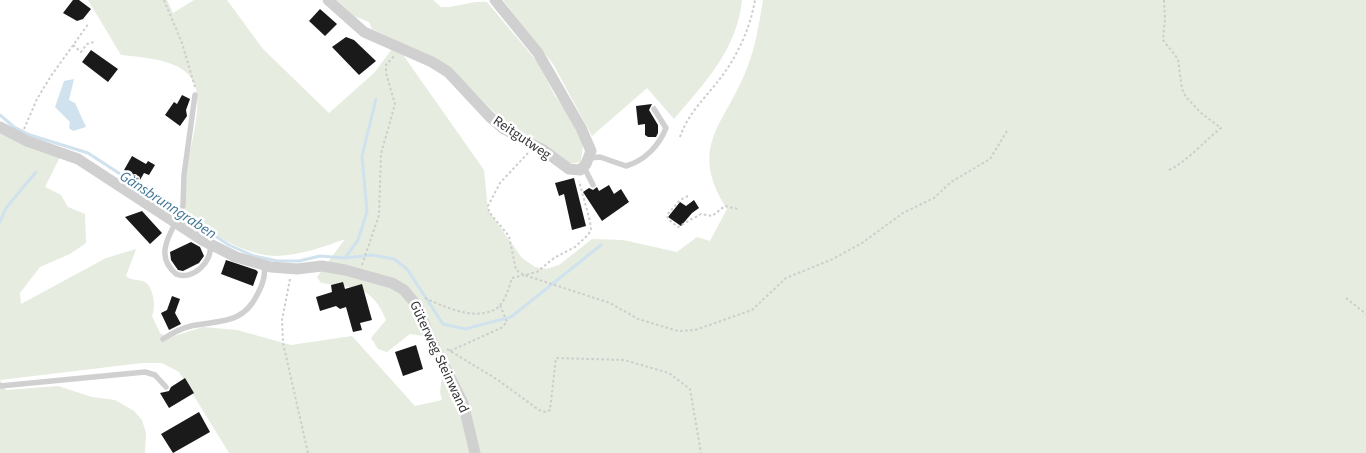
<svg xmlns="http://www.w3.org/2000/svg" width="1366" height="453" font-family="'Source Sans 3',sans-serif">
	<rect width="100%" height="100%" fill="#fff"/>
	<!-- green -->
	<path fill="#e6ecdf" d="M88,0H167L173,13L194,0H227L263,49L329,113L374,73L392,49L401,52L484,170L488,210L522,258L535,267L546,269L559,265L592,239L623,240L677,252L697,237L710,241L727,209C686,146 726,124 747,68C756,46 759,23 763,0H1366V453H229L179,372L162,363H142L0,380L6,390L58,386L92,397L115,400L134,411L142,420L146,433L145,453H0V131L60,157L45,187L61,195L68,207L85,214L86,243L70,254L40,267L20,293L21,304L106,258L136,249L126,276C131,281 139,279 145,282C154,288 156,308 152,316L160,333L168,338L203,327L237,330L291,345L352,336L415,406L442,400L440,392L444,362L431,337L410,334L387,352L378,349L371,338L386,320C372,285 355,288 321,283L317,277L345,239C323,247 301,255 277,256C245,256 207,232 184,211C186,193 186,175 189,157C205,82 206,62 121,55Z
		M337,0H433L441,7C457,8 471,0 487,2L538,63L555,96L568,113L583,145L581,161L577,163H568L541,142L506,124L448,66L372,29L369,22L354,16Z
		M503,0H742C737,49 705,83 674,119L647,88L592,136L553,64Z"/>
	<!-- water -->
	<path fill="#cfe2ee" d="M74,79L69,100L75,103L86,127L73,131L69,128L70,122L55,107L64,81Z"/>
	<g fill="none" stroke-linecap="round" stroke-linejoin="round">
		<!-- stream -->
		<path stroke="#cfe2ee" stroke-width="3" d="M0,115L14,127L30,135L88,153L229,245L254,256L278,261H299L320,256L345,258L372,255L394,259L407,269L443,324L465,329L511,317L601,245
			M0,222L6,208L36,172
			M345,258L358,240L367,212L362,156L376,99"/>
	</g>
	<!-- building -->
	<path fill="#1a1a1a" d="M73,0H79L91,9L83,19L77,21L63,13Z
		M320,9L337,24L325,36L309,21Z
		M346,37L354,40L376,61L359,75L332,47Z
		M91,50L118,69L108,82L82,62Z
		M182,95L190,99L186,110L187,116L180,126L165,115L174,102L177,104Z
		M652,104L649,110L658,125V133L656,137H648L645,135V124L638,125L636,106Z
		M132,156L146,164L148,161L155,165L149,175L144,173L140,180L124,170Z
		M574,178L586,226L572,230L564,194L559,196L555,183Z
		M609,185L614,194L621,189L629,202L602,221L583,192L589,188L593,190L597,187L599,191Z
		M694,200L699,208L692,213L681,226L668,217L680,202L686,206Z
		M142,211L162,233L150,244L125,217Z
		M191,242L200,247L204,256L199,263L183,271L178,270L171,260L170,252Z
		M226,260L256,270L258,272L253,286L221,274Z
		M343,282L345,289L362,284L372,320L360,323L362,330L353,332L346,307L340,309L336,306L320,311L316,297L332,292L331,285Z
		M172,296L180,299L175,313L181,324L169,330L161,313L167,310Z
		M416,345L423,369L403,376L395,352Z
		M185,378L194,393L169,408L160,393L169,391L171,387Z
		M199,412L210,432L173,453L161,434Z"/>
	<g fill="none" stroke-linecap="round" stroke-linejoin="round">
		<!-- path -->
		<path stroke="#cdcdcd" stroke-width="2" stroke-dasharray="2.5 2.5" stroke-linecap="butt" d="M164,0L182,43L195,87
			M1164,0L1165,19L1163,40L1178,59L1182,89L1186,97L1201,113L1221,128C1203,142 1187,162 1167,171
			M73,45L81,52L87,44L94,42
			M24,129L37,99L51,76L89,23
			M680,137C687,115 705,98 719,80C737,57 750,29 755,0
			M528,153L500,183L488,206L489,212L509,236L516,270L524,275L610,303L638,319L678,331L695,330L752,310L786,278L833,259L862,243L903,213L934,198L951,182L990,159L1007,131
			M688,196L680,200L667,215L668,219L678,227L701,214L712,216L725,206L738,209
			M362,265L379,215L381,154L395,104L386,73V65L394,56
			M290,279L282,320L283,343L308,453
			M425,298C444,307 475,321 496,309C505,303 509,287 512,278L537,272L554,258L575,247L588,235L591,230L590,221L579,181
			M1346,298L1366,314
			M447,349L498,380L539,410L546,412L550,410L556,358L624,360L669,373L690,389L701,453
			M450,351L501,328L507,322L500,305"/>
		<!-- service -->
		<path stroke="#d0d0d0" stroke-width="5.5" d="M590,158L600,157L626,166C644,161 659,146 666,128L654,109
			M584,167L593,185
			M173,220L183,206L184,175L195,95
			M176,222C166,240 157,258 176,274C192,281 213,262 210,245
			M163,339C171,334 181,328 191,326C221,320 244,325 259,291C263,283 266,275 264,265
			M0,386L145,372L155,375L166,387"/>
		<!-- minor -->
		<path stroke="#d0d0d0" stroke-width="11" d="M328,0L364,32L432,62L448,72L490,117L504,129L542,149L569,169L580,170L586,164L591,151L581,128L538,53L495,0
			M0,127L27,141L78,159L202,240L236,257L271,267L297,269L322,266L345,270L392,283L404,290L418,307L428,334L463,403L475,453"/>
	</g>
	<g text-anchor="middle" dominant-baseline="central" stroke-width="5" stroke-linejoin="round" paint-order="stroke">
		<!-- street labels -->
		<g font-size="14" fill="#333" stroke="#fff">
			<text transform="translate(522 138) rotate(34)">Reitgutweg</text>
			<text transform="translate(439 357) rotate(65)">Güterweg Steinwand</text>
		</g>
		<!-- water labels -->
		<g font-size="15" font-style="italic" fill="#3f7597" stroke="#fff">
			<text transform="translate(168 205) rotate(33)">Gänsbrunngraben</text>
		</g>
	</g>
</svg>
